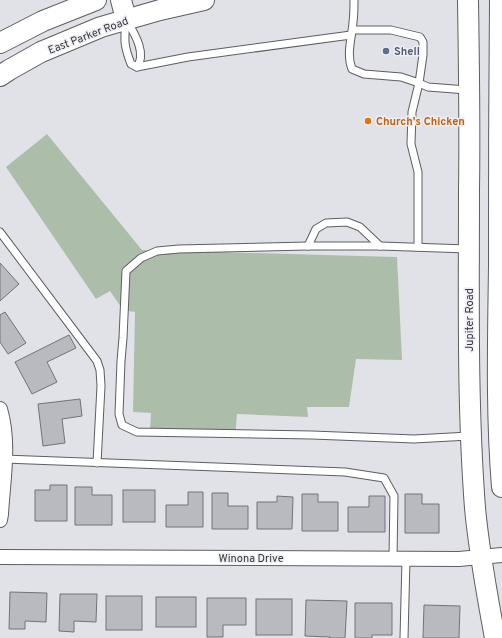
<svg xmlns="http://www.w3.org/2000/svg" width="502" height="638" viewBox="0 0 502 638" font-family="Overpass,sans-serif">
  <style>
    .green { fill: #acbea9 }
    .building { fill: #b9bac0; stroke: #727278 }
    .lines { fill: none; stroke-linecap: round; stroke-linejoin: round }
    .service-casing { stroke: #5d5e63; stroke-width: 9 }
    .minor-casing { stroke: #5d5e63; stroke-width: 16 }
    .secondary-casing { stroke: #5d5e63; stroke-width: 22 }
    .service { stroke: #fff; stroke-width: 7 }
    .minor { stroke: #fff; stroke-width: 14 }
    .secondary { stroke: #fff; stroke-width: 20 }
    .service-dot { fill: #5c6f8a; stroke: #eeeff6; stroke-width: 1.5 }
    .food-dot { fill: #e8710a; stroke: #eeeff6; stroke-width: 1.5 }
    .labels { text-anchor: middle; stroke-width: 3; stroke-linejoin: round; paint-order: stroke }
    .street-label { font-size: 11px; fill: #373739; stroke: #eeeff6 }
    .service-label { font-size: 11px; font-weight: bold; fill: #4e5e75; stroke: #eeeff6; text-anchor: start }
    .food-label { font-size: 11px; font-weight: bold; fill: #c56008; stroke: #eeeff6; text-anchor: start }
  </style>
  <rect width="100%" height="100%" fill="#e1e2e8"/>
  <path class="green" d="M47,134L142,250L397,257L402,360L356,359L349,407H307L308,417L237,414L235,438L150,431L151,413L133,412L135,312L123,310L110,291L96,299L6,167Z"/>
  <g class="building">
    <path d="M0,263L19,284L0,301Z"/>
    <path d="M5,312L26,343L8,354L0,342V315Z"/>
    <path d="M69,335L76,348L47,362L57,382L32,394L15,362Z"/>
    <path d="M80,399L82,416L62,419L65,443L43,446L38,404Z"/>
    <path d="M50,485H67V521H35V490H50Z"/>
    <path d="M75,487H92V495H112V525H75Z"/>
    <rect x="123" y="490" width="32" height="32"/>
    <path d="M188,492H203V527H166V505H188Z"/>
    <path d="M212,493H228V506H248V529H212Z"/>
    <path d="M302,494H318V502H338V531H302Z"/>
    <path d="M405,494H422V504H439V533H405Z"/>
    <path d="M277,496L293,497L292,529H257V502H277Z"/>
    <path d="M369,496H385V532H348V507H369Z"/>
    <path d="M10,592L47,593L46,622L25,621V629H9Z"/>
    <path d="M60,594H97L96,622L74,621V632L59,631Z"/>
    <rect x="106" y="596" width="36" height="34"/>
    <rect x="156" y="597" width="40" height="30"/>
    <path d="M207,598H246V625H223V637H207Z"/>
    <rect x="256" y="599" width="36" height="36"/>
    <path d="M306,600L347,601L345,638H330V637L305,636Z"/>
    <path d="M355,603H392V635H372V638H355Z"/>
    <path d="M424,605L460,606L459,638H423Z"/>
  </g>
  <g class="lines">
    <g class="service-casing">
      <g id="service">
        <path d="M126,21C124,41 124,46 131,64L137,67L188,57L351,35"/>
        <path d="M127,21C134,33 147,53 137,67"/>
        <path d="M352,30H391L420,37L423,42V55L419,83L401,77L364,74L352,69C346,54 352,37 353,22C354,15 354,7 354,0"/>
        <path d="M0,232L97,361L100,370L101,386L97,463"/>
        <path d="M308,246L316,229L326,223L347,222L360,227L380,246"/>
        <path d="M418,247V172L411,144L412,112L419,83L428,87L467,90"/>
        <path d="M468,249L380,246H308L179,249L157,251L141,258L126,271L123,338L121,361L119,414L122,425L137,432L312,435L414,439L469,436"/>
        <path d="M4,459L345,472L384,478L394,496L393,558"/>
        <path d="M404,638L406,559"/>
      </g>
    </g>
    <g class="minor-casing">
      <g id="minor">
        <path d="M0,409C10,443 3,480 1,514L0,520"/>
        <path d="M0,557L459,559L502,555"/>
      </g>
    </g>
    <g class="secondary-casing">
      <g id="secondary">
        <path d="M121,0L126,19"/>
        <path d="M468,0C469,63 470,126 469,190C469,296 467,402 475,508C479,552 487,595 495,638"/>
        <path d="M500,0C499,89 499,177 499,266C498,340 496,414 502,487"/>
        <path d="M0,43L43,21L96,0"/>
        <path d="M0,76L9,70L41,52L101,27L160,10L204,0"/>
      </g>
    </g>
    <use href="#service" class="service"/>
    <use href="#minor" class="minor"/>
    <use href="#secondary" class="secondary"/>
  </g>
  <circle class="service-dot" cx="386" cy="51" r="4"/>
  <circle class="food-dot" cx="368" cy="121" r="4"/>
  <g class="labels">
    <g class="street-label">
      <text transform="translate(88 35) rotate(-21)" y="4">East Parker Road</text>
      <text transform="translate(469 320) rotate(-90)" y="4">Jupiter Road</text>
      <text x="251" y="562">Winona Drive</text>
    </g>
    <g class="service-label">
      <text x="394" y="55">Shell</text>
    </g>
    <g class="food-label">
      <text x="376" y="125">Church's Chicken</text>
    </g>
  </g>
</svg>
